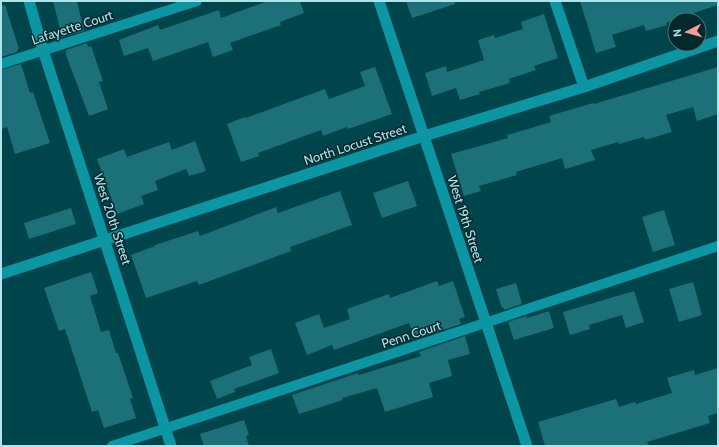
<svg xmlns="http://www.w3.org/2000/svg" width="719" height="447" viewBox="0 0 719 447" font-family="Cabin,sans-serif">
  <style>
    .building { fill: #1c7078 }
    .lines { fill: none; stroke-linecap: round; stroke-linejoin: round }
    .service { stroke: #0c95a2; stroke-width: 10 }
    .minor { stroke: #0c95a2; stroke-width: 11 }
    .labels { text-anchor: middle; stroke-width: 3; stroke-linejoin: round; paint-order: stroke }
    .street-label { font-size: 13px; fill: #b2e3e9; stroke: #03292d }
  </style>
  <rect width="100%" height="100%" fill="#00454c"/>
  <g class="building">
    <path d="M53,1H77L84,31L62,37Z"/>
    <path d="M268,1H300L304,13L280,22L281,25L230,43L233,50L213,57L208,42L153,61L148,48L124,56L119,40L158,25L160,30L219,10L221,18Z"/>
    <path d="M406,1H455V4L412,18Z"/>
    <path d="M580,1H718V5L694,13V15L675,20L666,23L667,25L646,31L644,25L612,35L616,47L596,53Z"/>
    <path d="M5,5L19,49L17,50V52L1,57V6Z"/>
    <path d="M544,14L558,58L534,66L536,70L509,79L510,83L479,92L480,94L460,100L456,88L432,96L425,73L446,66L447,72L484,60L478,40L494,35L495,38L523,29L521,22Z"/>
    <path d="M87,43L88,47L91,46L103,81L99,82L108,109L89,116L66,55V50Z"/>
    <path d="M21,64L30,93L33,92L50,143L15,154L7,127L1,129V70Z"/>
    <path d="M375,67L392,114L348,129L347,127L323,136L321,130L258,153L259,156L241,162L227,124L245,117L246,118L325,89L329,99L365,86L360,72Z"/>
    <path d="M718,67V114L697,121L693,107L666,115L672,132L645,140L644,137L619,144L618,142L591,150L595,160L565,169L562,158L516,172L517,175L479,186L481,191L464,196L451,154L508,138L507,135L551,122L549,116L593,103L594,104Z"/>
    <path d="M195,141L206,171L189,176L186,169L155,181L158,190L141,196L144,204L117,214L97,159L124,149L127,157L169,142L172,150Z"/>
    <path d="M408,181L417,206L382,218L373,193Z"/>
    <path d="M340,191L352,225L290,247L291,251L199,285L197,281L146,298L131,255L155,246V245L198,231L200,236L276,207L278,213Z"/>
    <path d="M71,208L76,224L29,239L24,223Z"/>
    <path d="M664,210L675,245L653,252L642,217Z"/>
    <path d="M91,272L98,293L90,296L101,332L109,330L116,353H118L133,398L130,399L136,418L104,428L98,410L92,412L65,329L59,331L44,288Z"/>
    <path d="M437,281L439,286L453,281L465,317L459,319L461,324L415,339L409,323L334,350L332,345L307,355L295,323L319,314L324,328L350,319L347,309L389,294L390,298Z"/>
    <path d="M693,282L702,315L679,322L669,289Z"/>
    <path d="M516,283L522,304L504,310V308H502L496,289Z"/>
    <path d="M634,291L644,322L626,328L622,315L589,325L590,329L570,335L563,312Z"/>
    <path d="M549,311L554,328L514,340L508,322L526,316L527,318Z"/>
    <path d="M465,336L470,354L448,360L452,376L429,383L433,397L385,412L377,388L342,398L343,400L299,414L292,395L358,373L359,375L421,356L419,352Z"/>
    <path d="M271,349L279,373L234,389L235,392L217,399L210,381L252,365L249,357Z"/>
    <path d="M718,368V413L708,416L710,423L647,442L649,446H545L538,422L616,399L619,407L635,402L636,404L672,393L667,378L694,370L695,375Z"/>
    <path d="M244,420L249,435L246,436L249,446H204L200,434Z"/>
  </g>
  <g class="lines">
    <g class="service">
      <path d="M1,64L197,1"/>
      <path d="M112,446L718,246"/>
    </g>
    <g class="minor">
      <path d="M29,1L43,50L171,446"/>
      <path d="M379,1L527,446"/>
      <path d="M555,1L584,87"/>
      <path d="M1,274L424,136L584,87L718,41"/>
    </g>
  </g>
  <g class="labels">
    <g class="street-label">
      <text transform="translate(72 27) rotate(-18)" y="5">Lafayette Court</text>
      <text transform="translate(355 144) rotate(-18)" y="5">North Locust Street</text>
      <text transform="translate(113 219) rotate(72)" y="5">West 20th Street</text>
      <text transform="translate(466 219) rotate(72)" y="5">West 19th Street</text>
      <text transform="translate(411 334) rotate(-18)" y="5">Penn Court</text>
    </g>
  </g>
  <rect width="719" height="447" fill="none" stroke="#b2e3e9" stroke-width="4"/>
  <g transform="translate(687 32) rotate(264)"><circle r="19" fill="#03292d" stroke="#497378"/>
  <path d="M0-3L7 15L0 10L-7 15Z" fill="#f59c94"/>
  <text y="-6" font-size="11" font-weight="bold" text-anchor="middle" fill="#b2e3e9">N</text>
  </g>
</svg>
